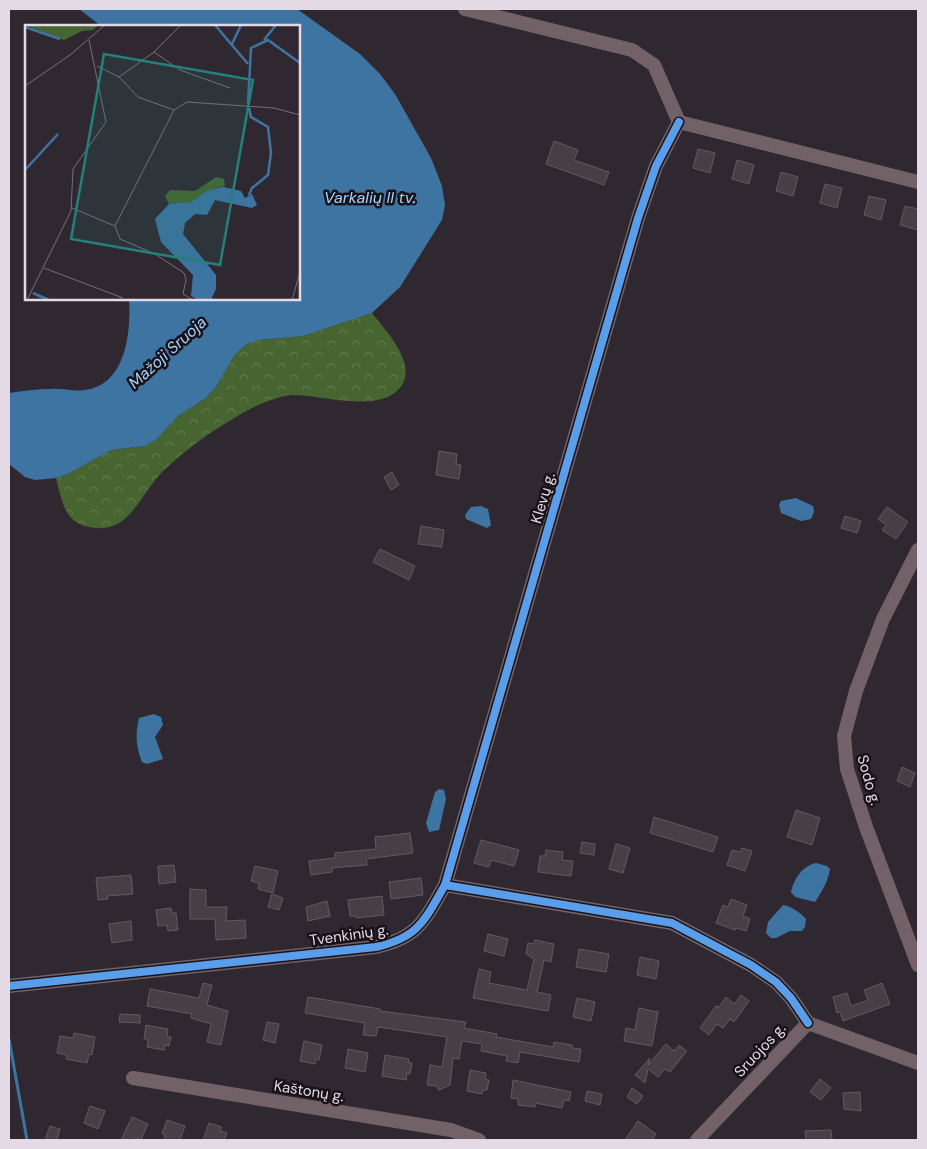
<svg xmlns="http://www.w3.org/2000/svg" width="927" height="1149" viewBox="0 0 927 1149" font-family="'DM Sans',sans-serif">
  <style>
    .forest { fill: url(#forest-crowns) }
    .water { fill: #3e74a2 }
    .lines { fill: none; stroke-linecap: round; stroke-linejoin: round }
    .stream { stroke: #3e74a2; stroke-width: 3 }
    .building { fill: #483f46; stroke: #625a60 }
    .minor { stroke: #726268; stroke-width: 14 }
    .cycleway-casing { stroke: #181118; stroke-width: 11 }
    .cycleway { stroke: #5a9eea; stroke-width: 8 }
    .labels { text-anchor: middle; stroke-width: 5; stroke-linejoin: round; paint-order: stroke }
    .street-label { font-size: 15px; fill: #e4dae5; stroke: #181118 }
    .water-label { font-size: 16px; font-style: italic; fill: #a4d4ff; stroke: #181118 }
    .inset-river { fill: none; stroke: #3e74a2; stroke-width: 2.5 }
    .inset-road { fill: none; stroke: #786f79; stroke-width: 1 }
    .view { fill: #24807a; fill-opacity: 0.15; stroke: #24807a; stroke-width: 2.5 }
    .inset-edge { fill: none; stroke: #e4dae5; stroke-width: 2.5 }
  </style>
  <defs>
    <pattern id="forest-crowns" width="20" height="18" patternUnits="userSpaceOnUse" patternTransform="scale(1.25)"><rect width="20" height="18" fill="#466530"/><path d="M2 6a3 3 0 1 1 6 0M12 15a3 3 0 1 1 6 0" fill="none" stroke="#617a4e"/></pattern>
  </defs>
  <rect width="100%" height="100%" fill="#302831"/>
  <path class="forest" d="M372,313C386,331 420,366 399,389C377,413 322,395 293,395C274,396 248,409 233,419C208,433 183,452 163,471C148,486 138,509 122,521C116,526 104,529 97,528C65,526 63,505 56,478L68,474L111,450L145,446L156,440L178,416L206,398L216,387L234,356L245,345L259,340L303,336Z"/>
  <g class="water">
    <path d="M79,9H297L360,54L380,74L395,94L431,158L442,186L445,205L442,220L400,287L372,313L303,336L259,340L245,345L234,356L216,387L206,398L178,416L156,440L145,446L111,450L68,474L56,478L35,480L25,477L9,464V393C23,391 37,389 51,389C62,388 74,392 85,390C127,385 131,330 129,299H299V26H101Z"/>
    <path d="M796,498L813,506L814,512L811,519L801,521L781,513L779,505L781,501Z"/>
    <path d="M481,506L488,509L491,525L487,528L466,519L465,515L471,507Z"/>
    <path d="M154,714L161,717L163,725L155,737L163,759L147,764L142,762C136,748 135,733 139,718Z"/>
    <path d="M439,789L444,790L446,799L439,830L429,832L426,823L435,792Z"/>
    <path d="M816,863L827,866L830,869C828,882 822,891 815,902L795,897L791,892C794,879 802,866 816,863Z"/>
    <path d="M783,905C791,906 801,913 806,919L805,927L802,931H790L776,938H771L766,933L768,922Z"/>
  </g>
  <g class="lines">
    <path class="stream" d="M9,1039L27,1140"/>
  </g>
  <g class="building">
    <path d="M554,141L578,150L574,160L609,172L604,185L546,164Z"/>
    <path d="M698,149L715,153L710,173L693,168Z"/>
    <path d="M737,160L754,165L749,184L732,179Z"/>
    <path d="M781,172L798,177L793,196L776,191Z"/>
    <path d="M825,184L842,188L837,208L820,203Z"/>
    <path d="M869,196L886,200L881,220L864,215Z"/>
    <path d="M905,206L918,209V230L900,225Z"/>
    <path d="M439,451L457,454L456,464L461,465L459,479L436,475Z"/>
    <path d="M392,472L399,485L391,490L384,477Z"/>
    <path d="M887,507L908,522L896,539L882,530L886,525L878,519Z"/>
    <path d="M845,516L861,521L857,533L841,528Z"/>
    <path d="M421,526L444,530L442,547L418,544Z"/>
    <path d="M380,549L415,566L409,580L373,562Z"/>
    <path d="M902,767L915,773L910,787L897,781Z"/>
    <path d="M796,810L820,818L812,845L787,837Z"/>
    <path d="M654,817L718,837L713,852L650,833Z"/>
    <path d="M410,833L413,853L366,859L367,865L332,868V872L311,875L309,861L335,858V853L376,849L375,837Z"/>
    <path d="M481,840L519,850L514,866L491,860L489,867L474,863Z"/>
    <path d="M582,842L595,844L594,855L580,853Z"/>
    <path d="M616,844L630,848L623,873L609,869Z"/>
    <path d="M742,848L752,851L745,871L727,865L732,850L740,852Z"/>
    <path d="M546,850L563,852L562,860L573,861L571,876L538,872L540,856H545Z"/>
    <path d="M174,865L176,882L159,884L158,866Z"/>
    <path d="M255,866L278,871L273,893L258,889L259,883L251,881Z"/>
    <path d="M131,875L133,894L107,896L108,899L98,900L96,878Z"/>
    <path d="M421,878L423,895L391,899L389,882Z"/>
    <path d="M190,889L206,890V907H227L226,921L245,920L246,938L216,940L215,919H190Z"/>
    <path d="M272,894L283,898L279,910L268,907Z"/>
    <path d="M382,896L384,915L356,918V916H350L348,900Z"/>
    <path d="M731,899L747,905L743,916L750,919L746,931L736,928L735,930L716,923L723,905L728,907Z"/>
    <path d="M327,901L330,916L308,921L306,907Z"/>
    <path d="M171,908L172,913H176L178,930L168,931L167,925L158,926L156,910Z"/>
    <path d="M131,921L132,940L112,943L109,924Z"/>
    <path d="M488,934L508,939L504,956L484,951Z"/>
    <path d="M535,940L554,944L551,962L544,960L537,992L551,995L548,1011L473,998L479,969L491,972L489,983L527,990L534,959L526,954L528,943L534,944Z"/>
    <path d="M579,949L609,954L606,972L576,967Z"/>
    <path d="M640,957L659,961L656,979L637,975Z"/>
    <path d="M203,983L212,985L207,1005L228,1011L221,1045L207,1042L211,1024L191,1018L192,1014L147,1006L150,989L199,998Z"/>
    <path d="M882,983L890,1004L843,1021L840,1012L837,1013L833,997L847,993L851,1006L868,1000L864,990Z"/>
    <path d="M741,995L749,1001L734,1022L730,1019L723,1028L717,1024L709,1035L700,1028L716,1006L719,1007L726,997L734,1004Z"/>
    <path d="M308,997L380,1009V1011L466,1022L464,1028L497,1034L496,1037L553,1047L554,1042L572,1045V1048L581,1049L579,1062L520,1052L518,1063L506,1061L507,1056L481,1051L482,1044L462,1041L459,1059L453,1058L450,1085L439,1090L436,1086L427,1085L430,1065L442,1067L447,1037L378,1027L376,1036L363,1035L365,1023L305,1013Z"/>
    <path d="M577,998L595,1002L591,1021L573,1017Z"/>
    <path d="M639,1008L658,1012L652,1046L624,1041L626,1028L635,1030Z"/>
    <path d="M120,1014L140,1015V1023L119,1022Z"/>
    <path d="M267,1022L279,1024L275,1043L263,1040Z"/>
    <path d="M146,1025L168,1029L167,1036L171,1037L169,1046L165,1045L164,1050L147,1047L148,1039H144Z"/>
    <path d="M74,1033L95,1037L92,1055L89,1054L87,1063L66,1059L67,1055L57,1053L60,1036L73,1038Z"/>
    <path d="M304,1041L322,1045L319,1060L316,1059L315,1064L300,1061Z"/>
    <path d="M666,1044L674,1051L679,1045L687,1051L670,1072L665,1069L658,1077L648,1069L645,1083L635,1075L650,1058L648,1065Z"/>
    <path d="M348,1049L368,1053L365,1072L345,1068Z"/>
    <path d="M385,1055L409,1059L408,1062L412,1063L410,1074L407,1073L406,1080L382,1076Z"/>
    <path d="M470,1070L486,1073L485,1079L489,1080L487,1090H483L482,1094L467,1091Z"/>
    <path d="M820,1079L831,1088L821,1100L810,1092Z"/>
    <path d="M513,1080L571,1092L569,1101L564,1100L562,1108L535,1103V1107L518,1105V1099L511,1098Z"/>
    <path d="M632,1088L643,1096L637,1104L627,1097Z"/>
    <path d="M587,1091L602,1094L600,1105L585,1101Z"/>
    <path d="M860,1092L861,1111L844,1109L843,1093Z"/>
    <path d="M90,1106L105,1111L98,1129L84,1123Z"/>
    <path d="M132,1117L148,1124L141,1140L134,1137L133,1140H121Z"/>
    <path d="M167,1120L185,1126L180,1140H164L165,1135L162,1134Z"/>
    <path d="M638,1121L656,1134L652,1140H625Z"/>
    <path d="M209,1123L222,1127L220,1131L227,1133L224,1140H203Z"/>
    <path d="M50,1126L60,1129L57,1140H45Z"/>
    <path d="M831,1130L832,1140H806L805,1131Z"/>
  </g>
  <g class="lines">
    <g class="minor">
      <path d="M465,9L632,50L654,65L679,122"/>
      <path d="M679,122L918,182"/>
      <path d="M918,550L883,619L856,691L844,736L847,769L866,827L918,965"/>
      <path d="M445,885L638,218L656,166L679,122"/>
      <path d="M9,986L376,947C419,937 424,921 445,885L672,923L751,965L776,982L791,998L808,1023"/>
      <path d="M133,1078L451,1130L479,1140"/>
      <path d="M697,1140L808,1023L918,1063"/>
    </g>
    <g class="cycleway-casing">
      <g id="cycleway">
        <path d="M445,885L638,218L656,166L679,122"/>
        <path d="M9,986L376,947C419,937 424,921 445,885L672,923L751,965L776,982L791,998L808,1023"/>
      </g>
    </g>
    <use href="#cycleway" class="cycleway"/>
  </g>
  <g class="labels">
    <g class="street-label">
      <text transform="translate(543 498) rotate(-74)" y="5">Klevų g.</text>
      <text transform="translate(869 780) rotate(74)" y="5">Sodo g.</text>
      <text transform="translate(349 935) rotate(-8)" y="5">Tvenkinių g.</text>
      <text transform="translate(760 1050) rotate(-47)" y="5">Sruojos g.</text>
      <text transform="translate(309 1091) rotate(9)" y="5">Kaštonų g.</text>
    </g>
    <g class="water-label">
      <text x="370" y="203">Varkalių II tv.</text>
      <text transform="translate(167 352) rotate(-42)" y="6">Mažoji Sruoja</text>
    </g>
  </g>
  <g transform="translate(25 25)">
    <rect width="275" height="275" fill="#302831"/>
    <path d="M0,0H73L68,5L57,6L39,15ZM191,152L199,154L200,161L183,165L166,177L144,179L140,171L145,165L170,166Z" fill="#466530"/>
    <path d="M198,162L216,166L220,173L227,169L232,180L227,183L190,175L182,190L170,189L160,198L158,209L191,250V264L186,275H173L166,271L168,250L136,217L130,194L144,179L166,177L183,165Z" fill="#3e74a2"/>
    <path class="inset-river" d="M190,0L223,39M0,2L35,14M239,15L251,0M207,19L216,0M223,79L226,23L243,15L275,38M224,83L226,92L243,102L246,128L243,150L227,163L224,170M0,145L33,109M8,268L24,275"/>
    <path class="inset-road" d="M129,27L155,45L205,63M72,41L94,52L129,27L156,0M94,52L113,72L149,85L162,77L249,83L275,90M0,61L45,30L80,0M47,183L90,201M90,201L149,85M90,201L95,214L130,229L159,248L161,255L158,269L168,275M19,243L98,273M2,275L46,186L48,144L81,97L64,15M267,275L275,247"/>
    <path class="view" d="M79,29L228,55L195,240L46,214Z"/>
    <rect width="275" height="275" class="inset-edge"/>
  </g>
  <rect width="927" height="1149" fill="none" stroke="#e4dae5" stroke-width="20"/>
</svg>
